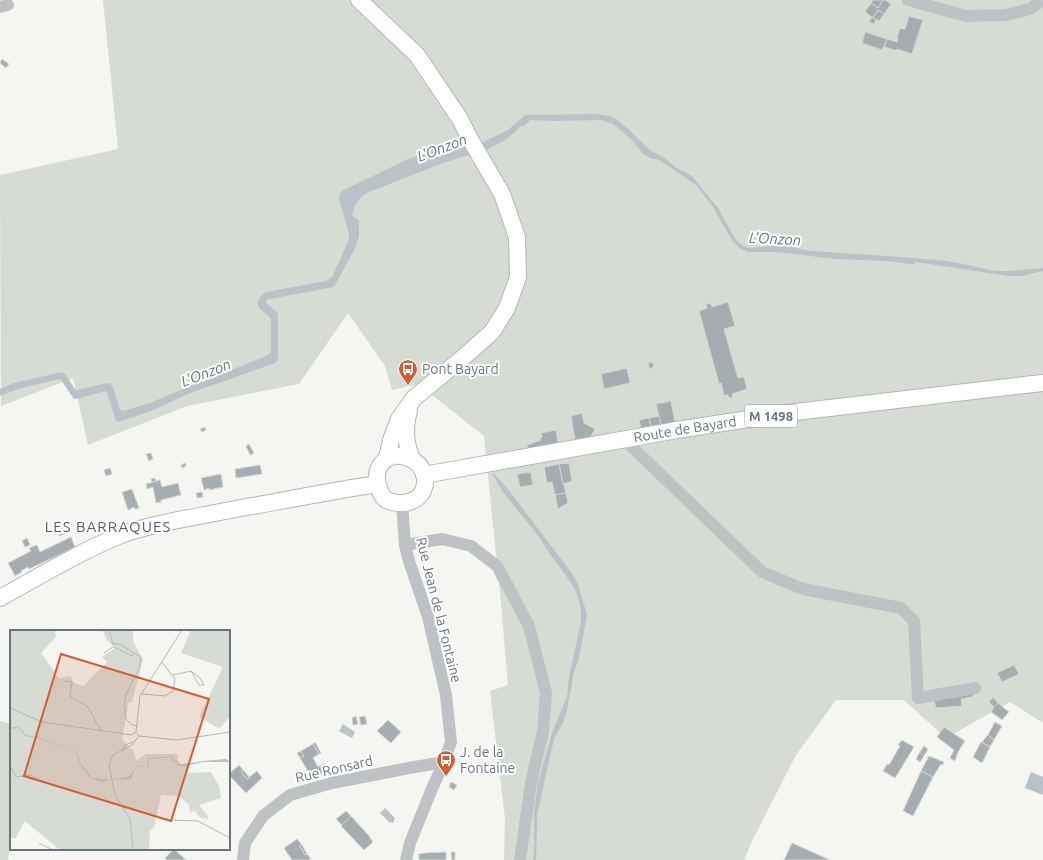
<svg xmlns="http://www.w3.org/2000/svg" width="1043" height="860" viewBox="0 0 1043 860" font-family="Ubuntu,sans-serif">
  <style>
    .green { fill: #d6dbd3 }
    .water { fill: #b9c2c7 }
    .building { fill: #a6adb1; stroke: #d6d6d4 }
    .lines { fill: none; stroke-linecap: round; stroke-linejoin: round }
    .major-casing { stroke: #b2b6b9; stroke-width: 18 }
    .minor { stroke: #bec2c5; stroke-width: 12 }
    .major { stroke: #fff; stroke-width: 16 }
    .labels { text-anchor: middle; stroke-width: 4; stroke-linejoin: round; paint-order: stroke }
    .shield { fill: #fff; stroke: #959ea5; stroke-width: 1 }
    .shield-label { font-size: 13px; font-weight: bold; fill: #67747f }
    .poi-label { font-size: 14px; fill: #67747f; stroke: #fff; text-anchor: start }
    .street-label { font-size: 14px; fill: #67747f; stroke: #fff }
    .water-label { font-size: 15px; font-style: italic; fill: #63757c; stroke: #fff }
    .neighbourhood-label { font-size: 15px; letter-spacing: 1px; fill: #545d65; stroke: #fff }
    .inset-road { fill: none; stroke: #b4b9bd; stroke-width: 1 }
    .view { fill: #d05e37; fill-opacity: 0.15; stroke: #d05e37; stroke-width: 2 }
    .inset-edge { fill: none; stroke: #67747f; stroke-width: 2 }
  </style>
  <rect width="100%" height="100%" fill="#f5f5f2"/>
  <g class="green">
    <path d="M103,0H1043V723L1010,702L946,738L904,700H836L796,755L752,841L744,860H504L505,819L490,691L508,685L501,603L484,436L418,384L392,390L385,366L348,313L299,384L187,406L88,445L73,378L1,406L0,175L118,149Z"/>
    <path d="M0,721L11,724V840L8,860H0Z"/>
  </g>
  <g class="water">
    <path d="M597,114L609,116L616,119L625,126L650,150L666,159L675,167L692,176L718,208L735,239L743,246L748,248L762,247L777,244L811,251L901,257L947,261L963,264L995,271H1011L1043,268V271L1021,276H1008L916,262L914,264H911L888,261L835,259L778,252H748L741,249L733,242L713,207L696,185L659,160L650,158L642,153L633,141L613,124L601,120L554,121L530,120L525,125L521,126L515,132L505,140L486,150L481,143L508,130L525,115Z"/>
    <path d="M469,143L475,153L443,163L369,192C359,197 354,205 352,216L359,220V236L355,248L334,287L275,298L266,300L267,304L277,312L278,314V359L275,363L222,382L190,393L151,411L119,422L116,421L107,393L106,391L80,398L74,399L61,380L59,379L18,389L0,396V389L14,383L62,372L65,374L75,389L77,390L107,383L111,384L113,387L120,410L123,411L150,403L195,384L222,374L268,355L271,351V319C268,314 264,313 260,309C255,302 260,296 266,292L326,281L332,277L349,240V234L339,199L340,194L342,191L406,160L436,149Z"/>
    <path d="M492,473H493L508,489L571,572L578,584L587,615L579,658L574,672L567,710L563,723L554,739L537,815V827L536,860H533L534,853V813L538,783L552,733L567,697L569,677L581,622V609L577,594L570,581L547,550L539,537L502,491Z"/>
    <path d="M343,724L355,732L352,738L339,731Z"/>
    <path d="M1031,772L1043,777V795L1025,788Z"/>
    <path d="M385,808L395,818L393,823L391,822L390,823L380,813Z"/>
  </g>
  <g class="building">
    <path d="M873,0H883L878,8L871,3Z"/>
    <path d="M883,0H885L891,4L884,14L878,10L873,18L865,12L871,3L878,8Z"/>
    <path d="M878,10L884,14L879,21L873,18Z"/>
    <path d="M909,16L923,20L912,54L897,49V51L884,47L887,39L897,42L898,38L897,37L900,28L905,29Z"/>
    <path d="M872,17L876,20L874,24L869,22Z"/>
    <path d="M865,32L887,39L884,47H883L882,50L862,43Z"/>
    <path d="M2,59L9,64L6,68L0,63Z"/>
    <path d="M728,302L735,326L724,329L738,378L744,377L747,389L732,394L733,397L729,398L728,395L724,396L721,383L719,384L699,311L707,308L706,304L709,303V304H711L712,307Z"/>
    <path d="M653,362L654,367L649,369L648,363Z"/>
    <path d="M627,368L630,383L604,389L601,374Z"/>
    <path d="M671,401L675,422L661,425L656,404Z"/>
    <path d="M582,413L584,423L595,429L590,438L575,440L571,416Z"/>
    <path d="M659,416L661,425L651,427L649,418Z"/>
    <path d="M649,418L651,427L641,429L639,420Z"/>
    <path d="M205,427L206,430L202,432L200,429Z"/>
    <path d="M556,430L558,442L555,448L529,453L527,445L541,440L540,438L542,437L541,433Z"/>
    <path d="M249,444L254,453L250,455L246,446Z"/>
    <path d="M151,453L153,459L149,461L146,454Z"/>
    <path d="M185,463L186,466L182,468L181,465Z"/>
    <path d="M569,463L572,481L563,484L559,464Z"/>
    <path d="M559,464L563,484H564L566,493L555,495L552,482L547,483L544,467Z"/>
    <path d="M260,465L262,474L236,478L235,469Z"/>
    <path d="M110,468L112,474L106,476L104,470Z"/>
    <path d="M531,472L533,485L520,487L517,474Z"/>
    <path d="M221,474L223,487L209,490V488L204,490L201,478Z"/>
    <path d="M155,478L156,481L152,482L151,479Z"/>
    <path d="M160,480L162,487L178,483L181,495L161,500V502L156,503L153,487L147,489L146,484Z"/>
    <path d="M132,489L139,508L135,509L134,507L128,510L122,492Z"/>
    <path d="M202,492L203,497L197,498L196,493Z"/>
    <path d="M566,493L568,503L558,509L555,495Z"/>
    <path d="M63,523L65,528L57,532L54,527Z"/>
    <path d="M65,528L67,532L60,536L58,532Z"/>
    <path d="M71,537L75,547L29,569L28,567L21,571L22,572L15,576L8,563L31,551L29,548L37,545L40,552Z"/>
    <path d="M27,538L30,545L25,547L22,541Z"/>
    <path d="M1014,665L1019,674L1002,682L997,673Z"/>
    <path d="M974,693L972,697L961,699L962,706L936,708L933,697Z"/>
    <path d="M993,697L998,703L994,707L989,702Z"/>
    <path d="M998,703L1009,712L1002,720L991,712L994,707Z"/>
    <path d="M356,716L358,724L353,725L352,718Z"/>
    <path d="M365,716L367,724L361,725L359,717Z"/>
    <path d="M388,720L401,732L391,743L377,731Z"/>
    <path d="M995,722L1002,726L994,740L988,735Z"/>
    <path d="M944,727L965,741L958,752L955,761L950,758L954,750L937,737Z"/>
    <path d="M988,735L994,740L990,747L982,742Z"/>
    <path d="M902,740L914,747L895,778L883,771L887,764L889,765L900,746L898,745Z"/>
    <path d="M315,742L321,753L319,754L313,744Z"/>
    <path d="M981,742L990,747L982,763L973,757Z"/>
    <path d="M313,744L319,754L313,758L318,767L325,763L329,770L322,775L321,773L318,775L315,770L309,773L300,758L304,756L301,751Z"/>
    <path d="M924,746L928,749L924,756L920,752Z"/>
    <path d="M301,751L304,756L300,758L297,753Z"/>
    <path d="M920,752L924,756L920,762L916,759Z"/>
    <path d="M929,756L944,762L943,765L941,764L933,777L921,771Z"/>
    <path d="M239,765L243,770L241,772L247,779L257,771L262,778L246,793L229,775V774Z"/>
    <path d="M243,770L250,778L247,779L241,772Z"/>
    <path d="M921,771L933,777L913,816L903,811Z"/>
    <path d="M451,782L457,785L454,790L449,787Z"/>
    <path d="M346,811L351,816L342,825L336,819Z"/>
    <path d="M351,816L370,837V838L373,842L364,850L341,826Z"/>
    <path d="M297,839L302,845L300,846L305,855L307,854L311,859L309,860H292L284,848Z"/>
    <path d="M792,843L830,860H784Z"/>
    <path d="M302,845L307,854L305,855L300,846Z"/>
    <path d="M174,849L186,860H167L165,858Z"/>
    <path d="M446,852V860H419V854L425,853Z"/>
    <path d="M451,852H455V860H452Z"/>
  </g>
  <g class="lines">
    <g class="major-casing">
      <g id="major">
        <path d="M359,0L417,55L460,119L470,139L502,194L517,237L518,277L507,308L492,332L459,361L414,398L399,419L391,440L387,458"/>
        <path d="M409,411C404,428 405,443 412,459"/>
        <path d="M393,456C428,453 436,494 409,502C402,504 390,503 385,499C382,496 380,492 379,488C374,474 378,461 393,456Z"/>
        <path id="s1" d="M424,475L677,430L787,413L1033,384L1043,383"/>
        <path d="M0,598C40,576 79,552 121,535C154,523 191,518 225,511C276,502 326,492 377,484"/>
      </g>
    </g>
    <g class="minor">
      <path d="M908,0L966,16L1006,15L1030,9L1042,0"/>
      <path d="M0,7L8,5"/>
      <path d="M630,438L632,447L762,572L803,589L901,608L914,621L918,698L975,688"/>
      <path d="M402,503L405,545L409,561L428,617L446,695L451,742L444,762L431,791L410,843L406,860"/>
      <path d="M405,545L442,539L471,546L497,566L529,626L546,693L543,731L531,783L520,860"/>
      <path d="M243,860L245,843L263,816L290,795L332,783L409,768L444,762"/>
    </g>
    <use href="#major" class="major"/>
  </g>
  <defs>
    <g id="bus-pin" transform="scale(1)"><path d="M0 17L-7.5 6A9.5 9.5 0 1 1 7.5 6Z" fill="#d05e37" stroke="#fff"/><path d="M-5-6H5V4H4V6H2V4H-2V6H-4V4H-5ZM-3.5-4V0h7V-4ZM-3.5 1.2v1.5H-2V1.2ZM2 1.2v1.5H3.5V1.2Z" fill="#fff"/></g>
  </defs>
  <g fill-rule="evenodd">
    <use href="#bus-pin" x="408" y="369"/>
    <use href="#bus-pin" x="446" y="760"/>
  </g>
  <g class="labels">
    <rect class="shield" x="745" y="405" width="52" height="22" rx="3"/>
    <g class="shield-label">
      <text x="771" y="421">M 1498</text>
    </g>
    <g class="poi-label">
      <text x="422" y="374">Pont Bayard</text>
      <text x="460" y="757">J. de la<tspan x="460" dy="16">Fontaine</tspan></text>
    </g>
    <g class="street-label">
      <text dy="5" stroke="none"><textPath href="#s1" startOffset="265">Route de Bayard</textPath></text>
      <text transform="translate(439 610) rotate(76)" y="5">Rue Jean de la Fontaine</text>
      <text transform="translate(334 769) rotate(-13)" y="5">Rue Ronsard</text>
    </g>
    <g class="water-label">
      <text transform="translate(442 148) rotate(-21)" y="5">L'Onzon</text>
      <text transform="translate(775 239) rotate(3)" y="5">L'Onzon</text>
      <text transform="translate(206 373) rotate(-21)" y="5">L'Onzon</text>
    </g>
    <g class="neighbourhood-label">
      <text x="108" y="532">LES BARRAQUES</text>
    </g>
  </g>
  <g transform="translate(10 630)">
    <rect width="220" height="220" fill="#f5f5f2"/>
    <path d="M0,0H45L46,7L31,23L49,48L60,46L64,53L73,56L97,32L92,27L105,18L97,10L92,0H123V11L133,30L122,72H119L112,108L119,118L123,119L126,131L136,124H168V134L179,133V143L201,142L209,156L211,168L189,175L198,186V189L189,187L185,181L180,182L179,175L169,166L151,165L144,198L140,200L139,220H50L15,191L5,209L0,207ZM181,0H220V86L211,97L208,98L189,87L213,37L171,23Z" fill="#d6dbd3"/>
    <path d="M7,96L10,98L16,105L31,108L67,123L68,125L71,134L82,148L100,150L92,152L80,148L71,136L66,123L32,109L15,106L8,97L4,99L0,98ZM163,126V131H168L170,135L192,131L216,129L220,132H193L176,136H169L167,132H162V127L139,129L138,137H126L121,149L101,150L119,147L127,136L137,137L138,128Z" fill="#b9c2c7"/>
    <path class="inset-road" d="M99,0L103,14H109L131,27L129,39L116,64L114,75L116,89L122,95L128,96M104,17L122,26L123,23M94,23L104,16M163,45L181,41L190,48L194,55H189L181,41M53,51L62,52L60,66L78,77L91,101M132,64L155,66L163,61L165,49L152,32M0,78L32,92L122,105M126,102L130,66L172,0M122,105L125,102L129,106L167,110L220,102M113,120L115,115L123,112M0,135L6,147L20,145L34,152M161,190L188,191L220,208M29,213L43,220M123,220L120,189L105,165L99,135L103,125L122,115L129,106"/>
    <path class="view" d="M51,24L199,69L161,191L14,146Z"/>
    <rect width="220" height="220" class="inset-edge"/>
  </g>
</svg>
